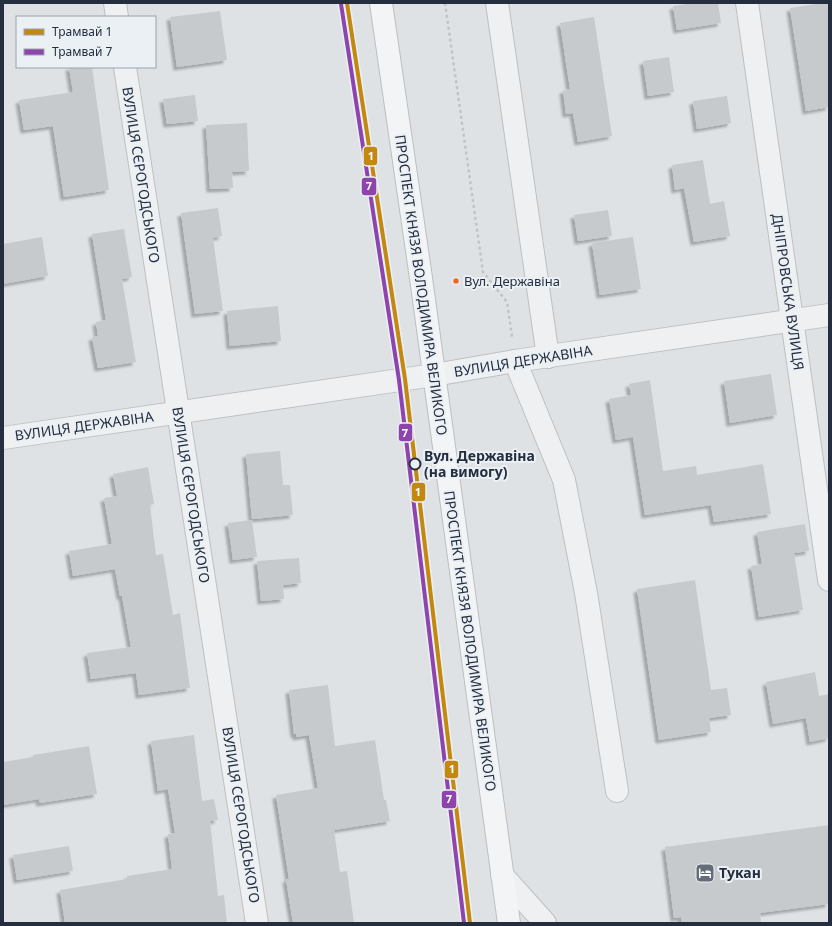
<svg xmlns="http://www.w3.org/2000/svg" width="832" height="926" viewBox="0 0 832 926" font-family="'Noto Sans',sans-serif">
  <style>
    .building { fill: #c7cacd; filter: url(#shadow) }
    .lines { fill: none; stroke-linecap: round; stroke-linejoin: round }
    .minor-casing { stroke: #bdc0c3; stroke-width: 24 }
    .major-casing { stroke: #bbbfc3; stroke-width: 24 }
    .path { stroke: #c0c3c8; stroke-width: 2.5; stroke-dasharray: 3 3; stroke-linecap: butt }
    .minor { stroke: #eef0f2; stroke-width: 22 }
    .major { stroke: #f3f4f5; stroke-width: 22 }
    .tram-1-casing { stroke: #ebf0f5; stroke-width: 7 }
    .tram-2-casing { stroke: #ebf0f5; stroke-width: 7 }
    .tram-1 { stroke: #c28810; stroke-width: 4 }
    .tram-2 { stroke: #8e44ad; stroke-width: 4 }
    .bus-dot { fill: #f26522; stroke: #ebf0f5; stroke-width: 1.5 }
    .stop-dot { fill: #ebf0f5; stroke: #242e3f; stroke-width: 2 }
    .labels { text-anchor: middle; stroke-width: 4; stroke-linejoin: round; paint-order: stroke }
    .bus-label { font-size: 13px; fill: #242e3f; stroke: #ebf0f5; text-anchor: start }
    .street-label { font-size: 14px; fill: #242e3f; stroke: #ebf0f5 }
    .stop-label { font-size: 14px; font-weight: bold; fill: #242e3f; stroke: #ebf0f5; text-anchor: start }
    .poi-label { font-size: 14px; font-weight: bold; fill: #242e3f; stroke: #ebf0f5; text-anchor: start }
    .line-badge { stroke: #ebf0f5; stroke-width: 1.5 }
    .badge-label { font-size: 11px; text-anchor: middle; font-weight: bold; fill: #fff }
  </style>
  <defs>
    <filter id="shadow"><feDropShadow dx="-3.5" dy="3.5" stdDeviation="1" flood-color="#0004"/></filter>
  </defs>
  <rect width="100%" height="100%" fill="#dfe2e5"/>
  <g class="building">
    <path d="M694,3H718L721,23L677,30L673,6Z"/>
    <path d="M823,3H829V107L806,111L790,8Z"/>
    <path d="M220,11L227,60L177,67L170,17Z"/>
    <path d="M594,17L612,136L578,142L573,113L566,114L563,90L570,89L560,23Z"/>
    <path d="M669,57L674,92L648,96L643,61Z"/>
    <path d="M69,67H92L109,190L64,197L53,126L24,130L19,100L73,92Z"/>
    <path d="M195,95L198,121L167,124L163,99Z"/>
    <path d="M727,96L731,123L697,129L693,101Z"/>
    <path d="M247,123L249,171L232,172L233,188L210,189L206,125Z"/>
    <path d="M703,160L710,204L724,201L730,236L694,242L684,188L675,190L672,165Z"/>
    <path d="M218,208L222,236L213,238L223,311L195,314L181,213Z"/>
    <path d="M608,210L612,236L578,241L574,215Z"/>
    <path d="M124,229L132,277L122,279L136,362L98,368L92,337L98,336L96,322L106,320L92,234Z"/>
    <path d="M42,237L48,276L3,284V244Z"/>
    <path d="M633,237L641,289L600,295L592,243Z"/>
    <path d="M278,306L281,341L230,346L227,311Z"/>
    <path d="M771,374L777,415L730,423L724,381Z"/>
    <path d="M650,380L663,471L696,466L697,475L763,464L771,514L714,522L711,505L645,515L633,437L616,440L609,399L631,395L629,384Z"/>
    <path d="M280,451L283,485H290L293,515L252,519L246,454Z"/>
    <path d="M148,467L154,504L150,505L156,555L163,554L173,615L180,613L190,688L139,695L136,673L91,679L87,653L131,647L122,596H120L115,569L73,576L69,551L112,544L104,498L117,496L113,474Z"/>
    <path d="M252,520L257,557L233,560L228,523Z"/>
    <path d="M805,524L809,551L794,553L803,610L759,617L751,566L762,564L757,532Z"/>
    <path d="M299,558L301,583L283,585L284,599L261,601L257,561Z"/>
    <path d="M695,580L711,690L727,688L731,715L709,718L711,732L659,740L637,589Z"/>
    <path d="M815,672L819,696L829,694V738L810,742L806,718L773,724L766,682Z"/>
    <path d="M328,685L335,746L375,740L384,800H386L390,821L334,830L340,872L347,871L354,923H293L286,879H289L276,795L318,788L309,735L296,737V734H294L289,690Z"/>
    <path d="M194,735L202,801L214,799L218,820L210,821L218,896L224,895L227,923H65L60,890L127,879V876L172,869L168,834L175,833L168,789L158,791L151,741Z"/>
    <path d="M89,746L97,794L40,803L39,799L3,805V762L33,757V755Z"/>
    <path d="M829,825V904L760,913L761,923H682L681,917L674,918L665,847Z"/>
    <path d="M69,846L73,871L17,880L13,855Z"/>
  </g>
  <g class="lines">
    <g class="minor-casing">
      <g id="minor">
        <path d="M115,3L117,17"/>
        <path d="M497,3L548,357"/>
        <path d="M747,3L829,580"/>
        <path d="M125,67L257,923"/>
        <path d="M515,361L564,480L586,593L617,791"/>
        <path d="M3,438L434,375L515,361L829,315"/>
        <path d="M502,875L545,923"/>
      </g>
    </g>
    <g class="major-casing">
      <path id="major" d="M381,3L421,278L509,923"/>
    </g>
    <path class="path" d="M445,3L483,272L507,302L512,337"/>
    <use href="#minor" class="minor"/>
    <use href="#major" class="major"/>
    <g class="tram-1-casing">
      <path id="tram-1" d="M347,3L405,379L470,923"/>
    </g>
    <g class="tram-2-casing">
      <path id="tram-2" d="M341,4L399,380L464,923"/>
    </g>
    <use href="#tram-1" class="tram-1"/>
    <use href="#tram-2" class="tram-2"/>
  </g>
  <defs>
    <g id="hotel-square" transform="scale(1)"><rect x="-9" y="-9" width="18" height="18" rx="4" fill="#656d79" stroke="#ebf0f5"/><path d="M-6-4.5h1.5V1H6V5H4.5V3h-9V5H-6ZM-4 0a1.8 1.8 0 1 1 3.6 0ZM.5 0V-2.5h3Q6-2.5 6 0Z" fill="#fff"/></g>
  </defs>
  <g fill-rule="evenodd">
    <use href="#hotel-square" x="705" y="873"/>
  </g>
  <circle class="bus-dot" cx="456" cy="281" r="3.5"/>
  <circle class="stop-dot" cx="415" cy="464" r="5.5"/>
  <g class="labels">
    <g class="bus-label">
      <text x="464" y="286">Вул. Державіна</text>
    </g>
    <g class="street-label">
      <text transform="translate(141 175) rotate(81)" y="5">ВУЛИЦЯ СЄРОГОДСЬКОГО</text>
      <text transform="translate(421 285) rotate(82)" y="5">ПРОСПЕКТ КНЯЗЯ ВОЛОДИМИРА ВЕЛИКОГО</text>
      <text transform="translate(788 292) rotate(82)" y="5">ДНІПРОВСЬКА ВУЛИЦЯ</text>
      <text transform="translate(523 361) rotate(-9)" y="5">ВУЛИЦЯ ДЕРЖАВІНА</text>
      <text transform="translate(84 426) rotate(-8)" y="5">ВУЛИЦЯ ДЕРЖАВІНА</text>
      <text transform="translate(191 495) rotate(81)" y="5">ВУЛИЦЯ СЄРОГОДСЬКОГО</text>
      <text transform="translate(470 641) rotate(82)" y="5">ПРОСПЕКТ КНЯЗЯ ВОЛОДИМИРА ВЕЛИКОГО</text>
      <text transform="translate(241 815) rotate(81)" y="5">ВУЛИЦЯ СЄРОГОДСЬКОГО</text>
    </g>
    <g class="stop-label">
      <text x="424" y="461">Вул. Державіна<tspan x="424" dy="16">(на вимогу)</tspan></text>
    </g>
    <g class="poi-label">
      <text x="719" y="878">Тукан</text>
    </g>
  </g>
  <g class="line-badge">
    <rect x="363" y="146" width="15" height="20" rx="4" fill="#c28810"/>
    <rect x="361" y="177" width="16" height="19" rx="4" fill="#8e44ad"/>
    <rect x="398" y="423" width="15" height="19" rx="4" fill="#8e44ad"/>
    <rect x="411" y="482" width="15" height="20" rx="4" fill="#c28810"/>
    <rect x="444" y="760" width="15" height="19" rx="4" fill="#c28810"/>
    <rect x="441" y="790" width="16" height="19" rx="4" fill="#8e44ad"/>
  </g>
  <g class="badge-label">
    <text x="371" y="160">1</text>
    <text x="369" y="190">7</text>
    <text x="405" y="437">7</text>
    <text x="418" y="496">1</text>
    <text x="452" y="773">1</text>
    <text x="449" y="803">7</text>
  </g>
  <rect width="832" height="926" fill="none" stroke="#242e3f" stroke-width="8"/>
  <rect x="16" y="16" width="140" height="52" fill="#ebf0f5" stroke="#9ba2ac"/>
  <rect x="24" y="29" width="20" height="6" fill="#c28810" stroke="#9ba2ac"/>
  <text x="52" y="36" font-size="12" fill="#242e3f">Трамвай 1</text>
  <rect x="24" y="49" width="20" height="6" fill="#8e44ad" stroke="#9ba2ac"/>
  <text x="52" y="56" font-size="12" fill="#242e3f">Трамвай 7</text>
</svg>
